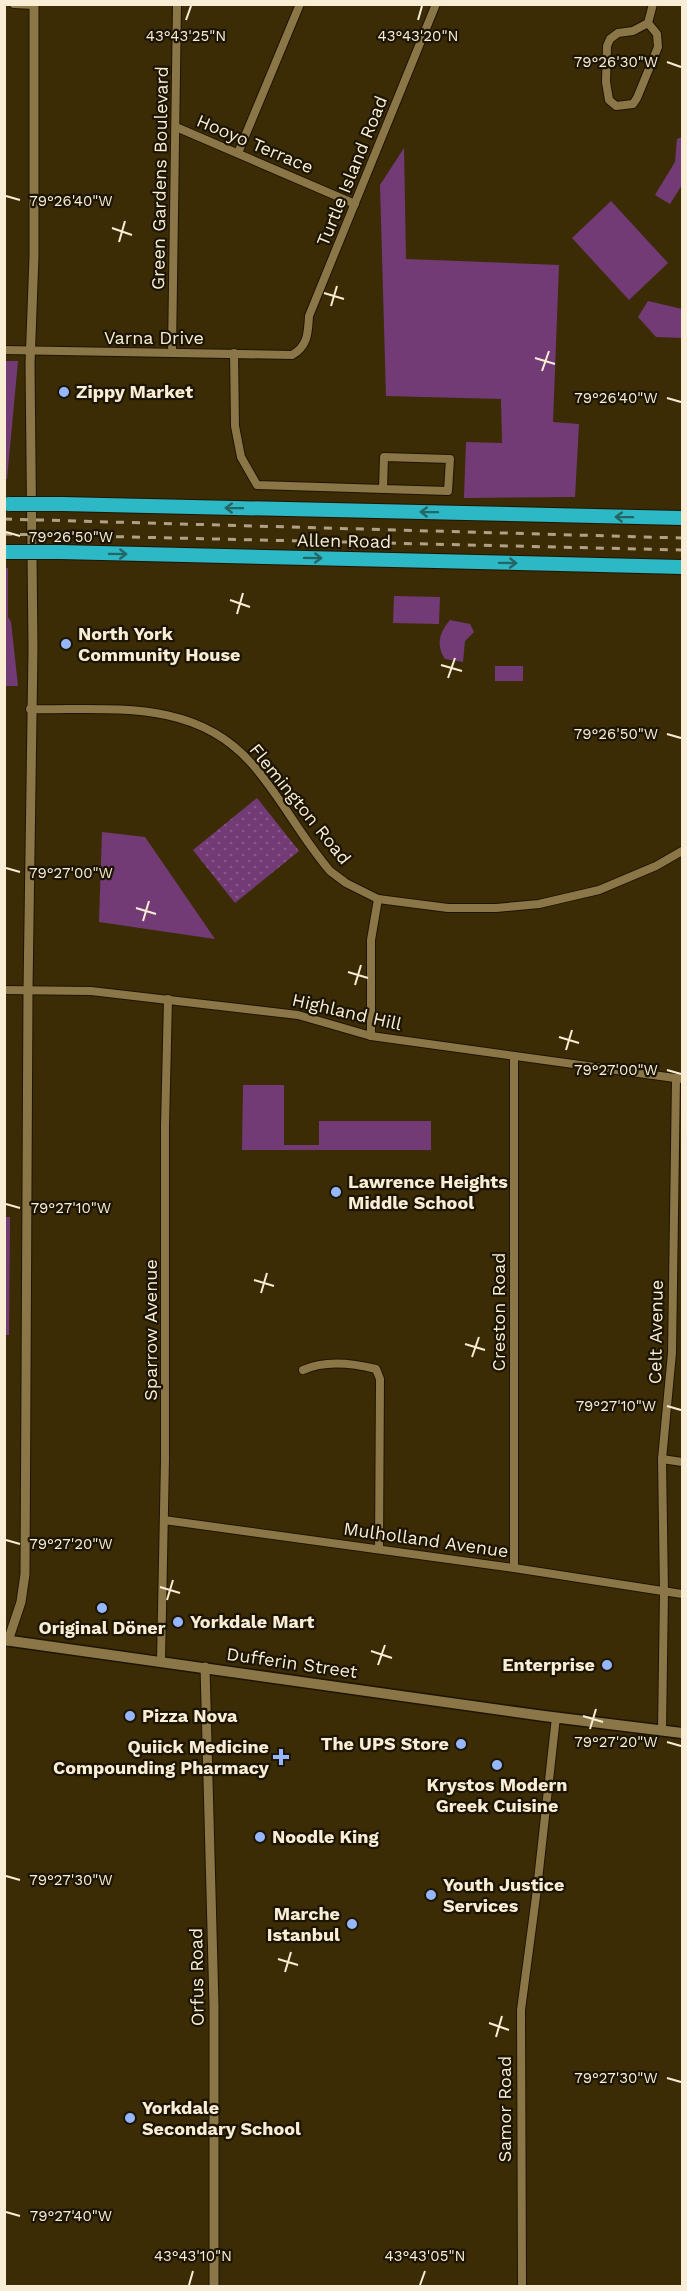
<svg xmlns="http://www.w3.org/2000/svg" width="687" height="2291" viewBox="0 0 687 2291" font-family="'Work Sans',sans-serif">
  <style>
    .grass { fill: url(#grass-dots) }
    .park { fill: #733b76 }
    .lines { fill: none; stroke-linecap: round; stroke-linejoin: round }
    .minor-casing { stroke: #1f1400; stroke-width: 10 }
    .tertiary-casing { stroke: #1f1400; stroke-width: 11 }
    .secondary-casing { stroke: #1f1400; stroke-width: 13 }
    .motorway-casing { stroke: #1f1400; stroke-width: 16 }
    .minor { stroke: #8b7647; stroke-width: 8 }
    .tertiary { stroke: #8b7647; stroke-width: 9 }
    .secondary { stroke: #8b7647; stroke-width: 10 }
    .motorway { stroke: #2db8c6; stroke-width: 14 }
    .rail { stroke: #afa284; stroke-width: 3; stroke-dasharray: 8 8; stroke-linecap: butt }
    .motorway-bridge-casing { stroke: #1f1400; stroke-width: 16; stroke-linecap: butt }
    .motorway-bridge { stroke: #2db8c6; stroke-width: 14 }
    .oneway { stroke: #256664 }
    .ticks { fill: none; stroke: #f9edd5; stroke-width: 2 }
    .poi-dot { fill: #96b6fd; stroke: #1d1503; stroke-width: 2 }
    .labels { text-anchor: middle; stroke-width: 4.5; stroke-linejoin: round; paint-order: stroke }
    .street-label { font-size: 18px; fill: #f9edd5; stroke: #1d1503 }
    .poi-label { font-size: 18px; font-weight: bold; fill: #f9edd5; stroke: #1d1503; text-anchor: start }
    .ticks-label { font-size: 15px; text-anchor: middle; fill: #f9edd5; stroke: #1d1503; stroke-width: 4.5; stroke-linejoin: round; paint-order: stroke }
  </style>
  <defs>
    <pattern id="grass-dots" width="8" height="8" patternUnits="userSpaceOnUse" patternTransform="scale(1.5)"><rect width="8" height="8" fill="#733b76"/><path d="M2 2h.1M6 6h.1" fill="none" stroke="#885889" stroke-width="1.8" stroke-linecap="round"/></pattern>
  </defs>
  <rect width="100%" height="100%" fill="#3b2c06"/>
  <path class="grass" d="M257,798L299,851L235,903L193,850Z"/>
  <g class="park">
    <path d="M682,137V185L670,204L655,195L675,162L677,139Z"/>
    <path d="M404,148L406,259L559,265L553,422L579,424L575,497L464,498L466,442L502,443L501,399L386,396L380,185Z"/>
    <path d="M611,201L668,263L629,300L572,238Z"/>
    <path d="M648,301L682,309V338L656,337L638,317Z"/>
    <path d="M4,361H18L7,479H4Z"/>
    <path d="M5,568H8V617L11,622L18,686H5Z"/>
    <path d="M394,596L440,597L439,624L393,623Z"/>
    <path d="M450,620L470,624L474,632L465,641L463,662L445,659C436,645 439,633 450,620Z"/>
    <rect x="495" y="666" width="28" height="15"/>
    <path d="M102,832L145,837L215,939L99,922Z"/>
    <path d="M243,1085H284V1145H319V1121H431V1150H242Z"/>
    <path d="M5,1217H10L9,1335H4Z"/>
  </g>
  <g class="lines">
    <g class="minor-casing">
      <g id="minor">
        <path d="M14,4L34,5"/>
        <path d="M648,23L657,34L658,47L637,98L633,104L616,106L609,100L606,82L607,46L610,39L618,33L633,31L648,23L653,4"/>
        <path d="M176,127L355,204"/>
        <path d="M238,153L300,4"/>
        <path d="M4,350L292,355C308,346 308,333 309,316L436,4"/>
        <path d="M172,352L177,4"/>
        <path d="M234,353L235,426L241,457L257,485L448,491L450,459L384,457L383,489"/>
        <path d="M30,709C109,711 194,697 252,764C281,797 301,837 330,871L346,883L378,899L448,908H496L539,904L599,890L656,866L682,851"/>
        <path d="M4,990L91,991L298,1015L371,1036L682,1079"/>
        <path d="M371,1036V940L378,899"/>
        <path d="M514,1056V1568"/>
        <path d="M303,1370C325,1360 352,1363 376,1369L380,1379L379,1549"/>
        <path d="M662,1459L682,1462"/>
        <path d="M164,1520L514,1568L682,1594"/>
        <path d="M161,1660L165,1460V1127L168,999"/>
        <path d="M662,1730L664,1592L662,1459L672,1353L676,1078"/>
        <path d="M522,2286L521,2010L537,1889L556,1717"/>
      </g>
    </g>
    <g class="tertiary-casing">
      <g id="tertiary">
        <path d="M8,1641L21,1602L25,1574L28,990L33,648L30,364L34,256V4"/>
        <path d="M205,1667L214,2005V2286"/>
      </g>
    </g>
    <g class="secondary-casing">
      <path id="secondary" d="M4,1640L544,1716L682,1733"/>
    </g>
    <g class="motorway-casing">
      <g id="motorway">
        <path d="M62,504L682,518"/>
        <path d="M60,552L682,567"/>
      </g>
    </g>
    <use href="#minor" class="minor"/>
    <use href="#tertiary" class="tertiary"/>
    <use href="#secondary" class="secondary"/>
    <use href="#motorway" class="motorway"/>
    <g class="rail">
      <path d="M4,519L682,538"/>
      <path d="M4,534L682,550"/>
    </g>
    <g class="motorway-bridge-casing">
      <g id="motorway-bridge">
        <path d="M9,504H62"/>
        <path d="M4,552H60"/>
      </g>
    </g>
    <use href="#motorway-bridge" class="motorway-bridge"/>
  </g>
  <defs><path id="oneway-shaft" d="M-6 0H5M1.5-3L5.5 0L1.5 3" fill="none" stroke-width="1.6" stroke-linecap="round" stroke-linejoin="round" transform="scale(1.5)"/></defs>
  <g class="oneway">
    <use href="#oneway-shaft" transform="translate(234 508) rotate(-179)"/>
    <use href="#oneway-shaft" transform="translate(429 512) rotate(-179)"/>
    <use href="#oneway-shaft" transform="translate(624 517) rotate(-179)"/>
    <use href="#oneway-shaft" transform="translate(118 554) rotate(1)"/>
    <use href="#oneway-shaft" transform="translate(313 558) rotate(1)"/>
    <use href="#oneway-shaft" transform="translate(508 563) rotate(1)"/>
  </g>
  <path class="ticks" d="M186,20L191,6M418,20L422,6M667,62L681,67M6,196L20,200M112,228L132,235M119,242L125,221M324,293L344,299M331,306L337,286M535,358L555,364M542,371L549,351M667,398L681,402M6,532L20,536M230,600L250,607M237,614L243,593M441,665L462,671M448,678L455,658M667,734L681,738M6,868L20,872M136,908L156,914M143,921L149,901M348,972L368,978M355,985L361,965M559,1037L579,1043M566,1050L572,1030M667,1070L681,1074M6,1204L20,1208M254,1280L274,1286M261,1293L267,1273M465,1344L485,1350M472,1357L479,1337M667,1406L681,1410M6,1540L20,1544M160,1587L180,1593M167,1600L173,1580M371,1651L392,1658M378,1665L385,1645M583,1716L603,1722M590,1729L596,1709M667,1742L681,1746M6,1876L20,1880M278,1959L298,1965M285,1972L291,1952M489,2023L509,2030M496,2037L502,2016M667,2078L681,2082M6,2212L20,2216M189,2285L193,2271M420,2285L425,2271"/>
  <g class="poi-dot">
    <circle cx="64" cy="392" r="6"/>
    <circle cx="66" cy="644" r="6"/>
    <circle cx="336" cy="1192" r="6"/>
    <circle cx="102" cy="1608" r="6"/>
    <circle cx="178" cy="1622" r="6"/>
    <circle cx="607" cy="1665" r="6"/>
    <circle cx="130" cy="1716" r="6"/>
    <circle cx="461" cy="1744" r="6"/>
    <path d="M278 1748h6v6h6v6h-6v6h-6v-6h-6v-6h6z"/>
    <circle cx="497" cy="1765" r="6"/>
    <circle cx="260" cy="1837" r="6"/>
    <circle cx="431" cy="1895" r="6"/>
    <circle cx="352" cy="1924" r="6"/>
    <circle cx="130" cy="2118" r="6"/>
  </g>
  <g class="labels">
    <g class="street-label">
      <text transform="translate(255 144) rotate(23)" y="6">Hooyo Terrace</text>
      <text transform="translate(352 171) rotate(-68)" y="6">Turtle Island Road</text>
      <text transform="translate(160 178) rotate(-89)" y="6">Green Gardens Boulevard</text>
      <text x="154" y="344">Varna Drive</text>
      <text transform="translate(344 541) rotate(1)" y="6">Allen Road</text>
      <text transform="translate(300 804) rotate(51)" y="6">Flemington Road</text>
      <text transform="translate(347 1012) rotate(13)" y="6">Highland Hill</text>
      <text transform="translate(499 1312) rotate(-90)" y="6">Creston Road</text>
      <text transform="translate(151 1330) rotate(-90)" y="6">Sparrow Avenue</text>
      <text transform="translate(656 1332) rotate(-89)" y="6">Celt Avenue</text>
      <text transform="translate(426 1540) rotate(8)" y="6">Mulholland Avenue</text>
      <text transform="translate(292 1663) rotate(8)" y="6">Dufferin Street</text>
      <text transform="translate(197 1977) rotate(-91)" y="6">Orfus Road</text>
      <text transform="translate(505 2109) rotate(-90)" y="6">Samor Road</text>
    </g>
    <g class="poi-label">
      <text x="76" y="398">Zippy Market</text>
      <text x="78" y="640">North York<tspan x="78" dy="21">Community House</tspan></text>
      <text x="348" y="1188">Lawrence Heights<tspan x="348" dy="21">Middle School</tspan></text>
      <text x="190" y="1628">Yorkdale Mart</text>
      <text x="102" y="1634" text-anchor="middle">Original Döner</text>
      <text x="595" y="1671" text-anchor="end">Enterprise</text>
      <text x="142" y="1722">Pizza Nova</text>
      <text x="449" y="1750" text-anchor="end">The UPS Store</text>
      <text x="269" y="1753" text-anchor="end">Quiick Medicine<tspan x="269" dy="21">Compounding Pharmacy</tspan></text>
      <text x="497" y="1791" text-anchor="middle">Krystos Modern<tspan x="497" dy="21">Greek Cuisine</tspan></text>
      <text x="272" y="1843">Noodle King</text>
      <text x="443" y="1891">Youth Justice<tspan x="443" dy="21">Services</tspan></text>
      <text x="340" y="1920" text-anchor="end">Marche<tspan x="340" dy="21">Istanbul</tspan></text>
      <text x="142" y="2114">Yorkdale<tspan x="142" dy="21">Secondary School</tspan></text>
    </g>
  </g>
  <g class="ticks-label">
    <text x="186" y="41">43°43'25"N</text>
    <text x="418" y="41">43°43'20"N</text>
    <text x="616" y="67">79°26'30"W</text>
    <text x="71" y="206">79°26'40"W</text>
    <text x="616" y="403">79°26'40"W</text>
    <text x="71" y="542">79°26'50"W</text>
    <text x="616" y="739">79°26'50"W</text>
    <text x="71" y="878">79°27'00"W</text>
    <text x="616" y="1075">79°27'00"W</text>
    <text x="71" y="1213">79°27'10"W</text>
    <text x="616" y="1411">79°27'10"W</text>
    <text x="71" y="1549">79°27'20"W</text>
    <text x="616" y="1747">79°27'20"W</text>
    <text x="71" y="1885">79°27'30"W</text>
    <text x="616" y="2083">79°27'30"W</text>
    <text x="71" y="2221">79°27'40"W</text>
    <text x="193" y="2261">43°43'10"N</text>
    <text x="425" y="2261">43°43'05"N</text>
  </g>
  <rect width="687" height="2291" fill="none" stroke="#f9edd5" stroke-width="12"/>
</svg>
